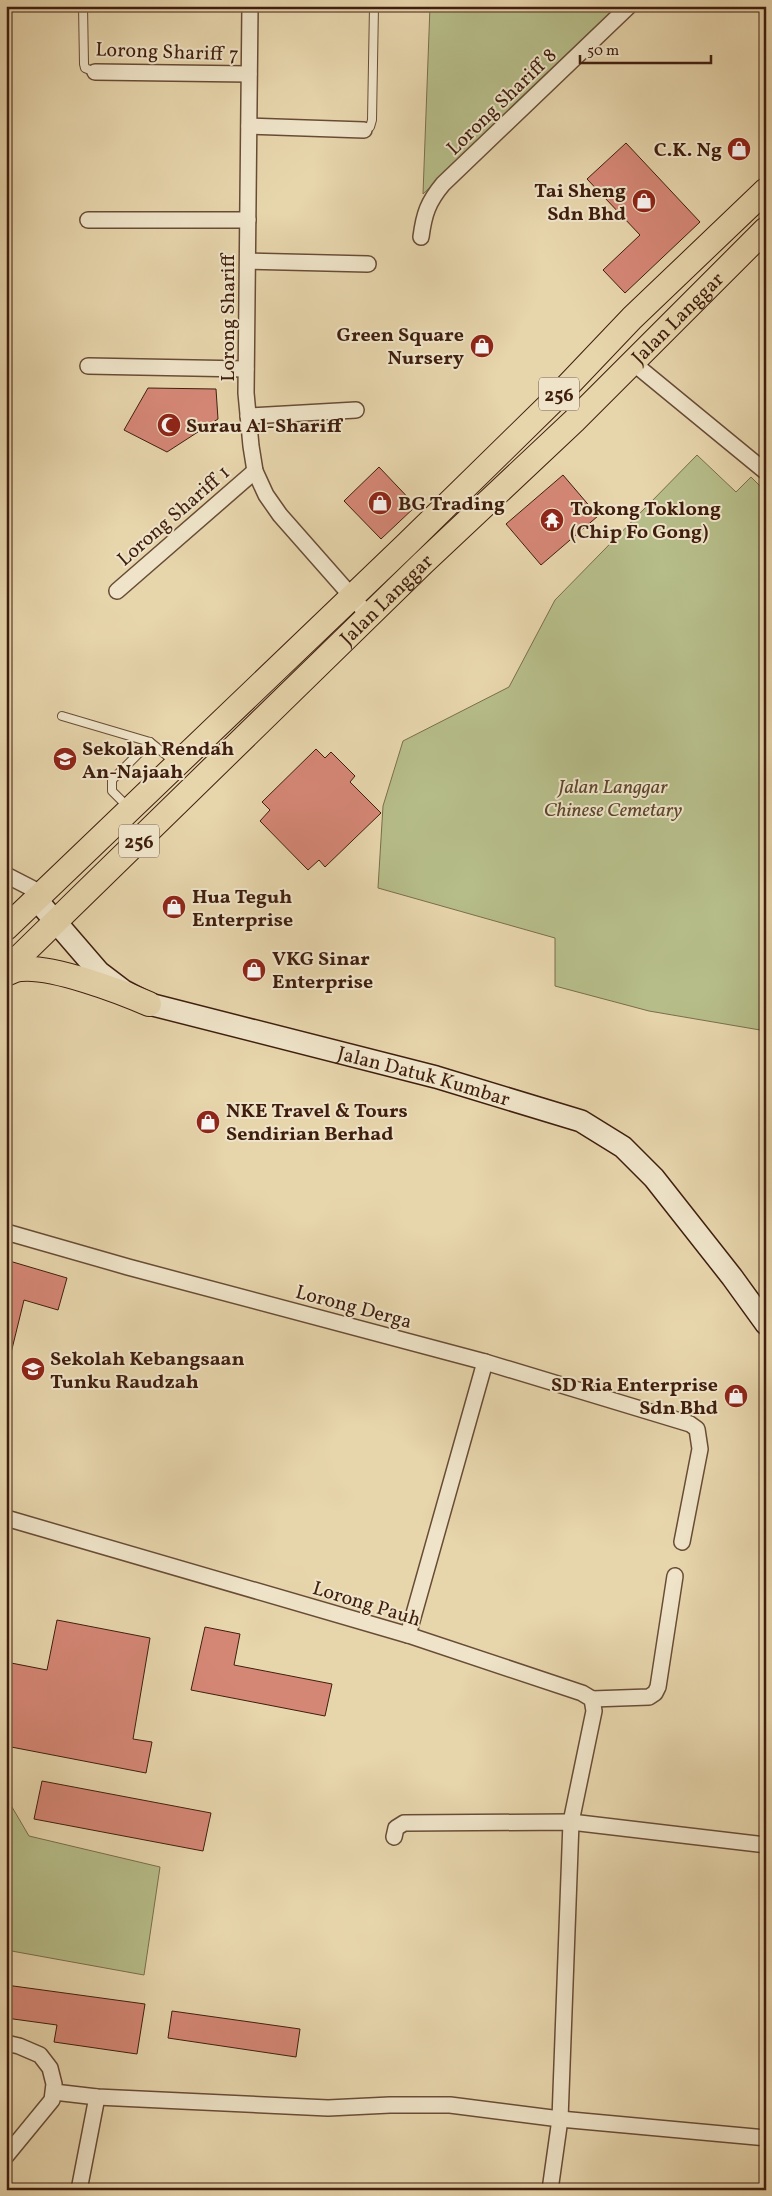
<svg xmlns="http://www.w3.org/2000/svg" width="772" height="2196" viewBox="0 0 772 2196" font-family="Vollkorn,serif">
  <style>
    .green { fill: #b6bd89; stroke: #7a6e4c }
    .building { fill: #d58776; stroke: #3f1e0e }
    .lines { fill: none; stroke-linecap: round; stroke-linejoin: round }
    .service-casing { stroke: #694c36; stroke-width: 10 }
    .minor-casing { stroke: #694c36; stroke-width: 18 }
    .secondary-casing { stroke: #3f1e0e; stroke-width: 24 }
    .primary-casing { stroke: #3f1e0e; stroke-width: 26 }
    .service { stroke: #efe4c9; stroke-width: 8 }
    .minor { stroke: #efe4c9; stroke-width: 15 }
    .secondary { stroke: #efe4c9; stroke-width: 21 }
    .primary { stroke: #e7d5ac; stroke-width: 24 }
    .labels { text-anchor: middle; stroke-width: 4; stroke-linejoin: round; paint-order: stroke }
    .shield { fill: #efe4c9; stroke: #745946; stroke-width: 1 }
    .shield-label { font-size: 19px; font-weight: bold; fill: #3f1e0e }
    .street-label { font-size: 20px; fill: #3f1e0e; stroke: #efe4c9 }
    .poi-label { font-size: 20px; font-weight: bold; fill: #3f1e0e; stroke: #efe4c9; text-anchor: start }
    .park-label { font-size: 20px; font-style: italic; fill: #5d462d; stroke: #efe4c9 }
  </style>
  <rect width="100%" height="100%" fill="#e7d5ac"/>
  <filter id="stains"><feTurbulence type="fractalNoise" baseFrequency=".004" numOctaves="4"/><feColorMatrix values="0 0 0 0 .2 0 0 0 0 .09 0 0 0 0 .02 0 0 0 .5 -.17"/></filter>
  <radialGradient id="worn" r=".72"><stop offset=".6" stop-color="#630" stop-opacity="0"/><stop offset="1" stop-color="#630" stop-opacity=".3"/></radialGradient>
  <g class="green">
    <path d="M430,6H621L423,194Z"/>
    <path d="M697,455L736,492L751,477L766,492V1031L649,1011L555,986V938L378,888L383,806L403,741L509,687L555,600Z"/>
    <path d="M6,1806L12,1807L29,1836L160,1867L144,1975L6,1950Z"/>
  </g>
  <g class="building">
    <path d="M626,143L700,222L625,293L603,270L640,235L587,179Z"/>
    <path d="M148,388L216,389L218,419L167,452L124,430Z"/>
    <path d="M379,467L416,506L381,539L344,501Z"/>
    <path d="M563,475L598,516L541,565L506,524Z"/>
    <path d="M316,749L325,758L331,752L355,776L350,782L381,813L325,867L319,860L308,870L260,821L270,810L262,802Z"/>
    <path d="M6,1260L67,1278L58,1310L24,1300L11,1353L6,1352Z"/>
    <path d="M57,1620L150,1638L133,1739L152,1742L146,1773L6,1746V1662L47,1670Z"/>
    <path d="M205,1627L240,1634L234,1665L332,1684L325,1716L191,1690Z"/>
    <path d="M42,1781L211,1813L203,1851L34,1819Z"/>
    <path d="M6,1985L145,2004L137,2054L54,2042L57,2025L6,2018Z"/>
    <path d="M172,2011L300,2029L296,2057L168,2038Z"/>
  </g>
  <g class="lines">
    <g class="service-casing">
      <g id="service">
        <path d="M83,6L84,64L85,68L95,72"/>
        <path d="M364,130L370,127L372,120L374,6"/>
        <path d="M62,716L150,742L176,763"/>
        <path d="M128,807L112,791V780L150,742"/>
      </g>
    </g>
    <g class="minor-casing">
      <g id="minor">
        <path d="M250,6L246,393L251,446L255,471L266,495L280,515L369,616"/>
        <path d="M95,72L249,74"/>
        <path d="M249,126L364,130"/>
        <path d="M88,220H248"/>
        <path d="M421,237C424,214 428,202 443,184L629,6"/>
        <path d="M248,261L368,264"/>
        <path d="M632,362L766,472"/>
        <path d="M88,366L246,369"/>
        <path d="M248,416L356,410"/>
        <path d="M117,591L255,471"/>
        <path d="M6,875L41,893"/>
        <path d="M6,1232L128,1267L485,1362L690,1424L697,1429L700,1449L682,1542"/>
        <path d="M6,1518L408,1635L582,1693L592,1699L594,1711L571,1822L560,2119L550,2190"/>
        <path d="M408,1635L485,1362"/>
        <path d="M592,1699L649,1697L655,1693L658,1687L675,1576"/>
        <path d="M394,1837L396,1828L404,1823L571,1822L766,1845"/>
        <path d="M6,2043L19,2046L40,2055L50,2068L54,2084L52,2100L6,2156"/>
        <path d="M54,2092L97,2097L328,2108L390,2105H450L560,2119L766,2138"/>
        <path d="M79,2190L97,2097"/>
      </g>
    </g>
    <g class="secondary-casing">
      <g id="secondary">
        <path id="s1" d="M36,899L99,972L124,991L149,1004L436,1077L581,1121L623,1147L654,1178L732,1277L766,1324"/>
      </g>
    </g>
    <g class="primary-casing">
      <g id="primary">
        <path d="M6,928L405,546L553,401L632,318L766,190"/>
        <path id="s2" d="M6,970L423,563L574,421L766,229"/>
        <path d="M6,974C11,972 16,969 21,969C53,966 119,991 149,1004"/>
      </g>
    </g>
    <use href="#service" class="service"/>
    <use href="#minor" class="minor"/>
    <use href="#secondary" class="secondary"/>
    <use href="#primary" class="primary"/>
  </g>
  <defs>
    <g id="shop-disc" transform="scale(1.25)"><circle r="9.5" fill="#8f2418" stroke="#efe4c9"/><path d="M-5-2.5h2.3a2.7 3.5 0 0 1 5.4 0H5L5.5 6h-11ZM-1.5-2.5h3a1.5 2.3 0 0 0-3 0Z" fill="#fff"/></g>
    <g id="mosque-disc" transform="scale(1.25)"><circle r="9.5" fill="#8f2418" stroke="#efe4c9"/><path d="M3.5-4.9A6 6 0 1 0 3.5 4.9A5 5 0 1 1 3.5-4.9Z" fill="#fff"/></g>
    <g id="temple-disc" transform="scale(1.25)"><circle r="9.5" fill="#8f2418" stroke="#efe4c9"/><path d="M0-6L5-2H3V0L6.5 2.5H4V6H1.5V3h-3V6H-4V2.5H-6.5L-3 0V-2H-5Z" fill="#fff"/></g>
    <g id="school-disc" transform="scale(1.25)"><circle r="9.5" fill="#8f2418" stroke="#efe4c9"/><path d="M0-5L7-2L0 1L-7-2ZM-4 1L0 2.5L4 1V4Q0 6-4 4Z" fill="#fff"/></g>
  </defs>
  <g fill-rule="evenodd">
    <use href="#shop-disc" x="739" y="149"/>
    <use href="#shop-disc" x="644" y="201"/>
    <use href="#shop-disc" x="482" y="346"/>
    <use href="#mosque-disc" x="169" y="425"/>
    <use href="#shop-disc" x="380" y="503"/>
    <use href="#temple-disc" x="552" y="520"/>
    <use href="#school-disc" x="65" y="759"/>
    <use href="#shop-disc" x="174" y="907"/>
    <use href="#shop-disc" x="254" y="970"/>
    <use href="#shop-disc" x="208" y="1122"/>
    <use href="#school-disc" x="33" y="1369"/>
    <use href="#shop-disc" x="736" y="1396"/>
  </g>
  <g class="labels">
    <g class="shield">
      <rect x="539" y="377.5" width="40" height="33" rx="4"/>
      <rect x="119" y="824.5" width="40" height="33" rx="4"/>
    </g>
    <g class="shield-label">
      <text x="559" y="401">256</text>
      <text x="139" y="848">256</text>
    </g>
    <g class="street-label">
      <text transform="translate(167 51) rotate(2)" y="7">Lorong Shariff 7</text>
      <text transform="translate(501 101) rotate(-44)" y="7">Lorong Shariff 8</text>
      <text transform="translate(227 318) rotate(-90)" y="7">Lorong Shariff</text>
      <text dy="7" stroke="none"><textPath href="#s2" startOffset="936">Jalan Langgar</textPath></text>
      <text transform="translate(173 515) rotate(-41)" y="7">Lorong Shariff 1</text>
      <text dy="7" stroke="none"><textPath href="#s2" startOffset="531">Jalan Langgar</textPath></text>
      <text dy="7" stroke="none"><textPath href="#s1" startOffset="440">Jalan Datuk Kumbar</textPath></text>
      <text transform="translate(354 1306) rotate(15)" y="7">Lorong Derga</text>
      <text transform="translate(367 1603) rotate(17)" y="7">Lorong Pauh</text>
    </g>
    <g class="poi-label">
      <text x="722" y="156" text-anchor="end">C.K. Ng</text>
      <text x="626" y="197" text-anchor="end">Tai Sheng<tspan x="626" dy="23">Sdn Bhd</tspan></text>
      <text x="464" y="341" text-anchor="end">Green Square<tspan x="464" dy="23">Nursery</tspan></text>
      <text x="186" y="432">Surau Al-Shariff</text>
      <text x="398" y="510">BG Trading</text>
      <text x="570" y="515">Tokong Toklong<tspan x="570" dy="23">(Chip Fo Gong)</tspan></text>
      <text x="82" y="755">Sekolah Rendah<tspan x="82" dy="23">An-Najaah</tspan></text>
      <text x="192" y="903">Hua Teguh<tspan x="192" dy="23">Enterprise</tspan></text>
      <text x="272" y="965">VKG Sinar<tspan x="272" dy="23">Enterprise</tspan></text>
      <text x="226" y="1117">NKE Travel &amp; Tours<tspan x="226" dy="23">Sendirian Berhad</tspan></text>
      <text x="50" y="1365">Sekolah Kebangsaan<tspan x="50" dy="23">Tunku Raudzah</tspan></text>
      <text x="718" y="1391" text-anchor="end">SD Ria Enterprise<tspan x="718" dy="23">Sdn Bhd</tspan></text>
    </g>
    <g class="park-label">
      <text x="613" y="793">Jalan Langgar<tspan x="613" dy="23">Chinese Cemetary</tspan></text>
    </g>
  </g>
  <rect width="772" height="2196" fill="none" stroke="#e7d5ac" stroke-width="25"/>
  <rect x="8" y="8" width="757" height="2181" fill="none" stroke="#3f1e0e" stroke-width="2.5"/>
  <rect x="12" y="12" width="747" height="2171" fill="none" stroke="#3f1e0e"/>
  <path d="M580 55v8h131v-8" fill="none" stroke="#3f1e0e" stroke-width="2.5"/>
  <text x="587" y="55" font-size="15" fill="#3f1e0e" stroke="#efe4c9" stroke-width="4" paint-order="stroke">50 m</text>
  <rect width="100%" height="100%" filter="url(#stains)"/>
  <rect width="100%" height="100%" fill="url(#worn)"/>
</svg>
